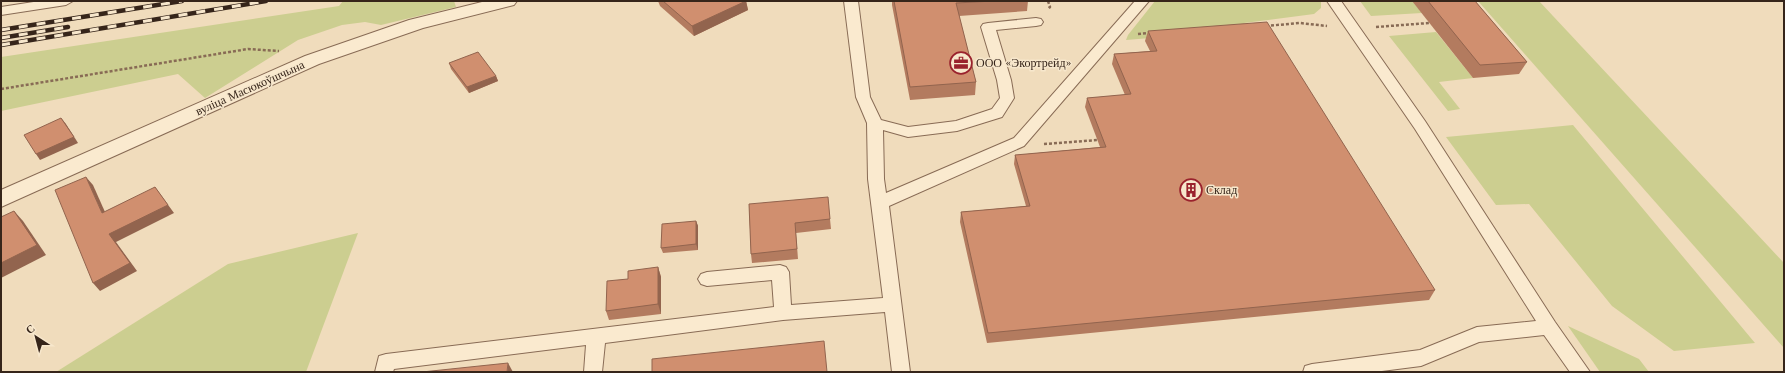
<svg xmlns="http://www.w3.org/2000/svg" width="1785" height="373" viewBox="0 0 1785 373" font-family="'Libre Baskerville',serif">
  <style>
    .green { fill: #ccce90 }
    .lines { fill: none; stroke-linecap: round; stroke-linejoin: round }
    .service-casing { stroke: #886b55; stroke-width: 2 }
    .minor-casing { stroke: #886b55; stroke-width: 2 }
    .path { stroke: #886b55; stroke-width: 2.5; stroke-dasharray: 3 2; stroke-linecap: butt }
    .service { fill: #faeacf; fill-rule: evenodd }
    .minor { fill: #faeacf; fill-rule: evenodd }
    .rail-casing { stroke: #36251a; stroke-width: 4.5 }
    .rail { stroke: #f7e7cc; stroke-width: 3; stroke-dasharray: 9; stroke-linecap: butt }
    .wall { fill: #b37b5f }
    .shaded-wall { fill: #92644e }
    .building { fill: #d08f6f; stroke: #92644e }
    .labels { text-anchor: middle; stroke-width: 3; stroke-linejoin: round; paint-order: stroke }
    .poi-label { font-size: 12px; fill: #36251a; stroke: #f7e7cc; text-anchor: start }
    .street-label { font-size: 12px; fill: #36251a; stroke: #f7e7cc }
  </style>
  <rect width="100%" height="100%" fill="#f0dcbc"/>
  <g class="green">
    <path d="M343,1H454L456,7L381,25L365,22L342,25L298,40L205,98L178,74L1,111V57L339,6Z"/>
    <path d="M1155,1H1321V8L1314,14L1244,23L1249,30L1126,40L1128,35Z"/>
    <path d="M1360,1H1412L1422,13L1371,16Z"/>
    <path d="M1478,1H1539L1784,263V348Z"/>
    <path d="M1436,32L1473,78L1439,82L1460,109L1448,111L1389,36Z"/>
    <path d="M1573,125L1755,343L1674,351L1612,306L1529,204L1496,205L1446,137Z"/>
    <path d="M358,233L306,372H56L228,264Z"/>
    <path d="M1568,326L1639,359L1649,372H1600Z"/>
  </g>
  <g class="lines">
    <g class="service-casing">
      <g id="service">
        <path d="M40,1H73L66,5L1,15V7Z"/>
        <path d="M844,1H858L870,97L881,120L908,127L956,121L992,109L1000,98L997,80L981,27L983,24L988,23L1036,18L1041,19L1043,22L1041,25L1036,26L996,30L1011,80L1014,98L1002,117L957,131L908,137L883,130L884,179L886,193L1014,138L1135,1H1149L1024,146L889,206L910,372H892L885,312L783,320L605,343L602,372H584L586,345L394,369L393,372H375L379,356L386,354L774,307L772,280L707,286L701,284L698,279L701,274L707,272L780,265L786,267L789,272L791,305L883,298L868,179L867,123L856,97Z"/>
        <path d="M1327,1H1341L1425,121L1555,322L1590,372H1570L1544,335L1479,342L1421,366L1374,372H1303L1305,366L1312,364L1420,350L1477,327L1536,321L1415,129Z"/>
      </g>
    </g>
    <g class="minor-casing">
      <path id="minor" d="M486,1H517L514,5L423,28L319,64L1,207V190L305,56L409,20Z"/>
    </g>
    <g class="path">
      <path d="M1048,1L1050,7L1048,9"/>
      <path d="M1266,26L1300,23L1327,26"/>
      <path d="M1376,27L1429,23"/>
      <path d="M1138,34L1149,33"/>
      <path d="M1,89L248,49L279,51"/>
      <path d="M1044,144L1098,140"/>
    </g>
    <use href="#service" class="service"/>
    <use href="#minor" class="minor"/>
    <g class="rail-casing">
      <g id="rail">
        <path d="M1,30L182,1"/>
        <path d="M1,38L68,27"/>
        <path d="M1,45L266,1"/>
      </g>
    </g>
    <use href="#rail" class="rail"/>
  </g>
  <g class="wall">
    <path d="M658,1H746L748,10L694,36L660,6Z"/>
    <path d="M892,1H1028L1027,11L959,16L976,82L975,95L910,100L892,5Z"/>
    <path d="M1412,1H1475L1527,62L1519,74L1473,78Z"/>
    <path d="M1148,31L1435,290L1429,300L987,343L960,222L961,212L1026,206L1014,164L1015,155L1100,147L1085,107L1087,98L1125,95L1112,64L1114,54L1150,51L1145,41Z"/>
    <path d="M449,63L496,76L498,81L469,93L451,69Z"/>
    <path d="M749,204L830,219L831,229L796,233L798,259L752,263L751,254Z"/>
    <path d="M696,221L698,226V250L663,253L661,248Z"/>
    <path d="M658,267L661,277V314L609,320L606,311L628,279Z"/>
  </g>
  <g class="shaded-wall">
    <path d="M746,1L748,10L694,36L692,26Z"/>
    <path d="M496,76L498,81L469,93L467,87Z"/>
    <path d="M61,118L66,124L78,143L40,160L36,154Z"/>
    <path d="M86,177L93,185L109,221L102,213Z"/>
    <path d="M155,187L174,213L116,242L137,271L100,291L93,283L109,234Z"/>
    <path d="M14,211L23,221L46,255L1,278V263Z"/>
    <path d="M696,221L698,226V250L696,244Z"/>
    <path d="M658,267L661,277V314L658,304Z"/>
    <path d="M508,363L513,372H507Z"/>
  </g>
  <g class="building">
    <path d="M663,1H746L692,26Z"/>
    <path d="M894,1H993L956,3L976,82L910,87Z"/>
    <path d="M1428,1H1475L1527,62L1480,65Z"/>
    <path d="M1267,22L1435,290L988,333L961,212L1030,206L1015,155L1106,147L1087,98L1131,94L1114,54L1157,51L1148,31Z"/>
    <path d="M478,52L496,76L467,87L449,63Z"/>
    <path d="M61,118L74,137L36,154L24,135Z"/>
    <path d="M86,177L102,213L155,187L168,205L109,234L130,263L93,283L55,190Z"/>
    <path d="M828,197L830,219L795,223L797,249L751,254L749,204Z"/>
    <path d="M14,211L37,245L1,263V217Z"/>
    <path d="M696,221V244L661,248L662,224Z"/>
    <path d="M658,267V304L606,311L607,281L628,279V271Z"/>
    <path d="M824,341L827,372H652V359Z"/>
    <path d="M508,363L507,372H422Z"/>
  </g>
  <defs>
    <g id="office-ring" transform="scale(1.15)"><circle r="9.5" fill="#f7e7cc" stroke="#9a222d" stroke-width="1.5"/><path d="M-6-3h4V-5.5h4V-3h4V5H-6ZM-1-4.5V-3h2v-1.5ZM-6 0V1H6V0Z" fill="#9a222d"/></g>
    <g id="building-ring" transform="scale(1.15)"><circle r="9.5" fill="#f7e7cc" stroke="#9a222d" stroke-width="1.5"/><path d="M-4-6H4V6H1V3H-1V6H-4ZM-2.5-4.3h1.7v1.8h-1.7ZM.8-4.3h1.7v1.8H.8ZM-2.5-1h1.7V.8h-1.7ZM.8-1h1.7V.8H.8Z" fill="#9a222d"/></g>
  </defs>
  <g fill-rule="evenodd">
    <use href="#office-ring" x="961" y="63"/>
    <use href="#building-ring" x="1191" y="190"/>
  </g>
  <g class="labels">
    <g class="poi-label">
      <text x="976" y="67">ООО «Экортрейд»</text>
      <text x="1206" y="194">Склад</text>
    </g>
    <g class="street-label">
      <text transform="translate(250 88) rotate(-24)" y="4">вуліца Масюкоўшчына</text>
    </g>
  </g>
  <rect width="1785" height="373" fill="none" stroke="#36251a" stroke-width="4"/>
  <g transform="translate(36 337) rotate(324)" stroke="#f7e7cc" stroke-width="3" paint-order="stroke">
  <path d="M0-3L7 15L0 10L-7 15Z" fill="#36251a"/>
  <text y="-6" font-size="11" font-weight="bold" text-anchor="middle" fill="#36251a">С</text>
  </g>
</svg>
